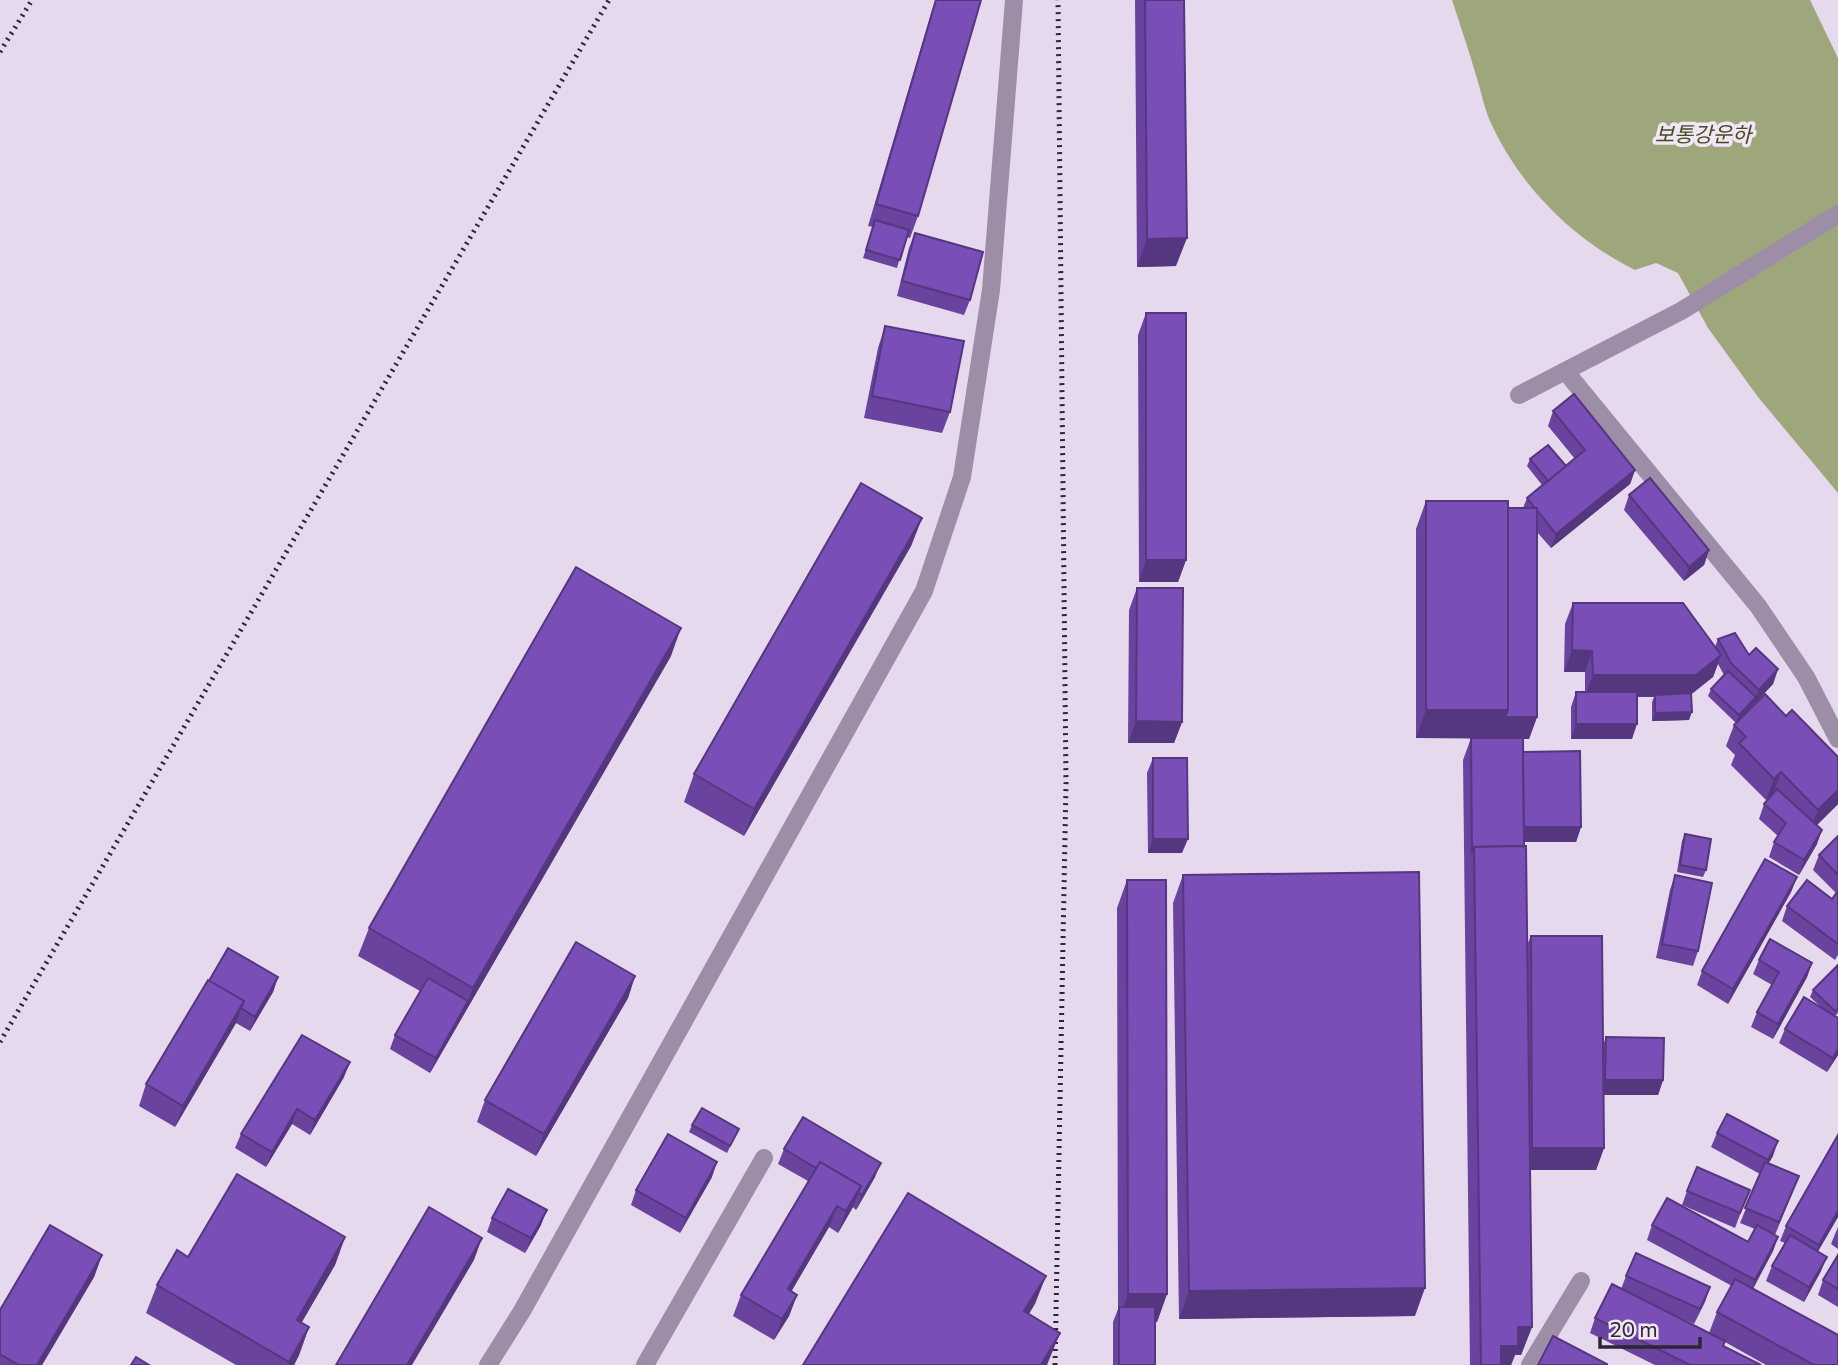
<svg xmlns="http://www.w3.org/2000/svg" width="1838" height="1365" viewBox="0 0 1838 1365" font-family="Commissioner,'Noto Sans KR',sans-serif">
  <style>
    .water { fill: #9ea77c }
    .lines { fill: none; stroke-linecap: round; stroke-linejoin: round }
    .lane { stroke: #9d8da7; stroke-width: 18 }
    .street { stroke: #9d8da7; stroke-width: 18 }
    .rail { stroke: #2c2631; stroke-width: 5; stroke-dasharray: 2 5; stroke-linecap: butt }
    .wall { fill: #69439d }
    .shaded-wall { fill: #553780 }
    .building { fill: #7a4eb7; stroke: #553780; stroke-width: 2 }
    .labels { text-anchor: middle; stroke-width: 7; stroke-linejoin: round; paint-order: stroke }
    .water-label { font-size: 21px; font-style: italic; fill: #434d21; stroke: #f1e5f6 }
  </style>
  <rect width="100%" height="100%" fill="#e7d9ed"/>
  <path class="water" d="M1452,0H1810L1838,58V493L1758,397L1708,328L1678,273L1656,263L1635,270C1573,239 1520,187 1491,123C1485,111 1482,95 1478,82C1470,55 1461,27 1452,0Z"/>
  <g class="lines">
    <g class="lane">
      <path d="M1519,395L1681,311L1838,214"/>
      <path d="M488,1365L522,1311L924,591L962,477L991,290L1014,0"/>
      <path d="M645,1365L764,1158"/>
    </g>
    <g class="street">
      <path d="M1566,372L1758,606L1806,677L1838,739"/>
      <path d="M1530,1365L1581,1281"/>
    </g>
    <g class="rail">
      <path d="M0,52L32,0"/>
      <path d="M0,1042L609,0"/>
      <path d="M1055,1365L1066,784L1058,0"/>
    </g>
  </g>
  <g class="wall">
    <path d="M935,0H981L918,216L910,238L906,237L897,268L863,258L873,227L868,226Z"/>
    <path d="M1135,0H1184L1176,266L1137,267Z"/>
    <path d="M915,233L970,300L964,315L897,296L909,248Z"/>
    <path d="M1146,313L1186,560L1178,582H1139L1138,335Z"/>
    <path d="M885,326L950,412L942,433L864,418L878,348Z"/>
    <path d="M1553,411L1635,470L1630,484L1551,548L1537,532V717L1529,739H1523V752L1581,827L1576,842H1524L1527,945L1531,936L1603,1045L1606,1037L1663,1080L1658,1095H1603L1604,1148L1596,1170H1530L1532,1327L1521,1355H1515L1511,1365H1470L1463,760L1471,738H1416V529L1426,501L1508,508H1523L1527,498L1542,485L1527,466L1530,459L1565,466L1575,459L1548,426Z"/>
    <path d="M1629,495L1709,550L1704,565L1684,581L1624,510Z"/>
    <path d="M922,518L911,546L744,836L684,802L694,774Z"/>
    <path d="M1137,588L1182,722L1174,743H1128L1129,610Z"/>
    <path d="M1573,603L1715,647L1718,639L1778,669L1773,684L1736,723L1708,696L1711,689L1724,675L1718,664L1713,677L1691,694L1689,720L1652,721V702L1654,697H1637L1632,739H1571V707L1576,692H1585V672H1564L1565,624Z"/>
    <path d="M671,656L430,1073L390,1049L395,1035L420,991L358,956L369,928Z"/>
    <path d="M1786,716L1838,757V804L1817,825V844L1799,875L1769,857L1774,842L1778,836L1759,819L1764,804L1773,794L1766,800L1731,765L1735,755L1726,746L1734,725Z"/>
    <path d="M1153,758L1182,853H1148L1147,773Z"/>
    <path d="M1685,834L1706,870L1703,877L1677,872L1682,841Z"/>
    <path d="M1838,836V955L1835,960L1782,921L1787,906L1832,899L1836,893L1813,870L1819,855Z"/>
    <path d="M1183,875L1415,1316L1179,1319L1173,903Z"/>
    <path d="M1675,875L1698,951L1693,966L1656,958L1670,890Z"/>
    <path d="M1797,877L1791,892L1728,1004L1697,985L1702,971Z"/>
    <path d="M1127,880L1167,1294L1157,1322H1155V1365H1113V1322L1118,1309L1117,908Z"/>
    <path d="M1759,960L1812,963L1807,977L1773,1039L1751,1027L1757,1012L1772,985L1753,974Z"/>
    <path d="M1838,965V1013L1835,1016L1838,1018V1055L1827,1072L1779,1043L1785,1029L1822,1008L1810,997L1813,990Z"/>
    <path d="M635,976L628,998L536,1156L477,1122L485,1100Z"/>
    <path d="M278,977L273,992L250,1031L236,1023L175,1127L139,1106L146,1084L209,981Z"/>
    <path d="M344,1077L310,1135L292,1124L266,1167L235,1148L241,1134Z"/>
    <path d="M692,1125L739,1129L727,1153L689,1132Z"/>
    <path d="M1717,1133L1773,1156L1768,1163L1799,1176L1775,1235L1778,1237L1773,1251L1753,1289L1838,1365H1766L1725,1342L1723,1346L1761,1365H1655L1590,1333L1595,1318L1621,1289L1626,1276L1710,1287L1694,1324L1668,1312L1709,1333L1717,1312L1732,1286L1647,1240L1652,1225L1748,1242L1755,1229L1740,1223L1760,1174L1711,1147Z"/>
    <path d="M1838,1135V1217L1818,1251L1821,1271L1804,1302L1766,1281L1772,1266L1785,1243L1780,1241L1786,1226Z"/>
    <path d="M784,1149L875,1177L856,1210L853,1207L838,1233L829,1227L791,1291L797,1295L789,1316L774,1340L733,1316L741,1295L808,1181L778,1164Z"/>
    <path d="M712,1177L680,1233L631,1205L636,1190Z"/>
    <path d="M1687,1191L1744,1204L1735,1228L1682,1205Z"/>
    <path d="M492,1218L541,1225L525,1253L487,1232Z"/>
    <path d="M1838,1227V1249L1831,1244Z"/>
    <path d="M345,1237L335,1265L301,1323L309,1327L299,1355L294,1365H236L146,1313L157,1285L188,1257Z"/>
    <path d="M102,1255L94,1277L42,1365H0V1310Z"/>
    <path d="M1838,1255V1307L1818,1295L1823,1280Z"/>
  </g>
  <g class="shaded-wall">
    <path d="M1187,238L1176,266L1137,267L1147,239Z"/>
    <path d="M1635,470L1630,484L1551,548L1556,534Z"/>
    <path d="M922,518L911,546L744,836L754,809Z"/>
    <path d="M1709,550L1704,565L1684,581L1689,567Z"/>
    <path d="M1146,560H1186L1178,582H1139Z"/>
    <path d="M681,628L671,656L430,1073L436,1058L468,1001L473,988Z"/>
    <path d="M1572,650L1592,651L1585,672H1564Z"/>
    <path d="M1721,655L1713,677L1688,697L1585,696L1593,675Z"/>
    <path d="M1778,669L1773,684L1736,723L1739,715L1756,697L1759,690Z"/>
    <path d="M1426,710H1508L1537,717L1529,739L1416,738Z"/>
    <path d="M1692,712L1689,720L1652,721L1655,713Z"/>
    <path d="M1136,721L1182,722L1174,743H1128Z"/>
    <path d="M1576,724H1637L1632,739H1571Z"/>
    <path d="M1781,772L1773,794L1766,800L1774,779Z"/>
    <path d="M1838,790V804L1810,832L1818,810Z"/>
    <path d="M1524,827H1581L1576,842H1519Z"/>
    <path d="M1822,830L1817,844L1799,875L1804,860Z"/>
    <path d="M1153,839H1188L1182,853H1148Z"/>
    <path d="M1797,877L1791,892L1728,1004L1733,989Z"/>
    <path d="M1812,963L1807,977L1773,1039L1778,1024Z"/>
    <path d="M635,976L628,998L536,1156L544,1134Z"/>
    <path d="M278,977L273,992L250,1031L255,1017Z"/>
    <path d="M244,1001L236,1023L175,1127L183,1106Z"/>
    <path d="M1838,1049V1055L1827,1072L1833,1058Z"/>
    <path d="M350,1062L344,1077L310,1135L315,1120Z"/>
    <path d="M1605,1080H1663L1658,1095H1600Z"/>
    <path d="M297,1109L292,1124L266,1167L272,1152Z"/>
    <path d="M1778,1141L1773,1156L1762,1175L1768,1160Z"/>
    <path d="M1532,1148H1604L1596,1170H1524Z"/>
    <path d="M717,1162L712,1177L680,1233L686,1218Z"/>
    <path d="M881,1163L875,1177L856,1210L862,1195Z"/>
    <path d="M861,1186L853,1207L838,1233L846,1211Z"/>
    <path d="M837,1206L829,1227L780,1311L788,1289Z"/>
    <path d="M547,1210L541,1225L525,1253L531,1238Z"/>
    <path d="M1838,1211V1217L1813,1260L1819,1245Z"/>
    <path d="M345,1237L335,1265L287,1348L297,1320Z"/>
    <path d="M1778,1237L1773,1251L1749,1295L1755,1280Z"/>
    <path d="M482,1238L474,1260L412,1365H407Z"/>
    <path d="M102,1255L94,1277L42,1365H37Z"/>
    <path d="M1827,1257L1821,1271L1804,1302L1809,1287Z"/>
    <path d="M1046,1276L1035,1304L1014,1339L1024,1311Z"/>
    <path d="M1710,1287L1705,1302L1694,1324L1700,1309Z"/>
    <path d="M1425,1288L1415,1316L1179,1319L1189,1291Z"/>
    <path d="M1128,1294H1167L1157,1322H1119Z"/>
    <path d="M797,1295L789,1316L774,1340L782,1319Z"/>
    <path d="M309,1327L299,1355L294,1365H288Z"/>
    <path d="M1518,1327H1532L1521,1355H1515L1511,1365H1480L1501,1346Z"/>
    <path d="M1060,1333L1047,1365H1041Z"/>
  </g>
  <g class="building">
    <path d="M936,0H981L918,216L876,204Z"/>
    <path d="M1145,0H1184L1187,238L1147,239Z"/>
    <path d="M875,220L909,230L900,260L866,250Z"/>
    <path d="M915,233L983,252L970,300L902,281Z"/>
    <rect x="1146" y="313" width="40" height="247"/>
    <path d="M885,326L964,341L950,412L872,396Z"/>
    <path d="M1574,394L1635,470L1556,534L1537,510V508H1535L1527,498L1585,450L1553,411Z"/>
    <path d="M1548,445L1566,466L1548,481L1530,459Z"/>
    <path d="M1650,478L1709,550L1689,567L1629,495Z"/>
    <path d="M861,483L922,518L754,809L694,774Z"/>
    <rect x="1426" y="501" width="82" height="209"/>
    <path d="M1508,508H1537V717H1505L1508,710Z"/>
    <path d="M576,567L681,628L473,988L369,928Z"/>
    <path d="M1137,588H1183L1182,722L1136,721Z"/>
    <path d="M1573,603H1683L1721,655L1696,675H1593L1592,651L1572,650Z"/>
    <path d="M1735,633L1749,655L1756,648L1778,669L1759,690L1731,663L1718,639Z"/>
    <path d="M1728,671L1756,697L1739,715L1711,689Z"/>
    <rect x="1576" y="692" width="61" height="32"/>
    <path d="M1691,693L1692,712L1655,713V695Z"/>
    <path d="M1765,694L1786,716L1792,710L1838,757V790L1818,810L1781,772L1774,779L1739,743L1746,737L1734,725Z"/>
    <path d="M1471,738H1523L1524,846L1474,847L1472,853Z"/>
    <path d="M1580,751L1581,827H1524L1523,752Z"/>
    <path d="M1153,758H1187L1188,839H1153Z"/>
    <path d="M1777,789L1822,830L1804,860L1774,842L1786,823L1764,804Z"/>
    <path d="M1685,834L1711,839L1706,870L1680,865Z"/>
    <path d="M1838,836V875L1819,855Z"/>
    <path d="M1526,846L1532,1327H1518V1346H1501V1365H1481L1474,847Z"/>
    <path d="M1765,859L1797,877L1733,989L1702,971Z"/>
    <path d="M1419,872L1425,1288L1189,1291L1183,875Z"/>
    <path d="M1675,875L1712,883L1698,951L1662,944Z"/>
    <path d="M1127,880H1166L1167,1294H1128Z"/>
    <path d="M1807,880L1832,899L1838,891V944L1787,906Z"/>
    <path d="M1531,936H1602L1604,1148H1532Z"/>
    <path d="M1770,939L1812,963L1778,1024L1757,1012L1779,972L1759,960Z"/>
    <path d="M576,942L635,976L544,1134L485,1100Z"/>
    <path d="M228,948L278,977L255,1017L241,1008L244,1001L209,981Z"/>
    <path d="M1838,965V1008L1835,1011L1813,990Z"/>
    <path d="M428,978L468,1001L436,1058L395,1035Z"/>
    <path d="M208,980L244,1001L183,1106L146,1084Z"/>
    <path d="M1804,997L1838,1018V1049L1833,1058L1785,1029Z"/>
    <path d="M302,1035L350,1062L315,1120L297,1109L272,1152L241,1134Z"/>
    <path d="M1606,1037L1664,1038L1663,1080H1605Z"/>
    <path d="M702,1108L739,1129L730,1146L692,1125Z"/>
    <path d="M1727,1114L1778,1141L1768,1160L1717,1133Z"/>
    <path d="M803,1117L881,1163L862,1195L858,1193L861,1186L820,1162L816,1168L784,1149Z"/>
    <path d="M668,1134L717,1162L686,1218L636,1190Z"/>
    <path d="M1838,1135V1211L1819,1245L1786,1226Z"/>
    <path d="M820,1162L861,1186L846,1211L837,1206L788,1289L797,1295L782,1319L741,1295Z"/>
    <path d="M1765,1162L1799,1176L1779,1222L1745,1208Z"/>
    <path d="M1697,1167L1750,1190L1740,1213L1687,1191Z"/>
    <path d="M237,1174L345,1237L297,1320L309,1327L289,1362L157,1285L177,1250L188,1257Z"/>
    <path d="M508,1189L547,1210L531,1238L492,1218Z"/>
    <path d="M908,1193L1046,1276L1024,1311L1060,1333L1041,1365H803Z"/>
    <path d="M1667,1198L1748,1242L1757,1225L1778,1237L1755,1280L1652,1225Z"/>
    <path d="M429,1207L482,1238L407,1365H336Z"/>
    <path d="M50,1225L102,1255L37,1365H19L0,1354V1310Z"/>
    <path d="M1790,1235L1827,1257L1809,1287L1772,1266Z"/>
    <path d="M1636,1253L1710,1287L1700,1309L1626,1276Z"/>
    <path d="M1838,1255V1289L1823,1280Z"/>
    <path d="M1735,1279L1838,1335V1365H1814L1717,1312Z"/>
    <path d="M1612,1284L1725,1341L1723,1346L1761,1365H1690L1595,1318Z"/>
    <rect x="1119" y="1307" width="36" height="58"/>
    <path d="M1553,1336L1607,1364V1365H1538Z"/>
    <path d="M136,1357L149,1365H131Z"/>
  </g>
  <g class="labels">
    <g class="water-label">
      <text x="1703" y="142">보통강운하</text>
    </g>
  </g>
  <path d="M1600 1337v10h100v-10" fill="none" stroke="#2c2631" stroke-width="3.5"/>
  <text x="1610" y="1337" font-size="21" fill="#2c2631" stroke="#f1e5f6" stroke-width="5" paint-order="stroke">20 m</text>
</svg>
